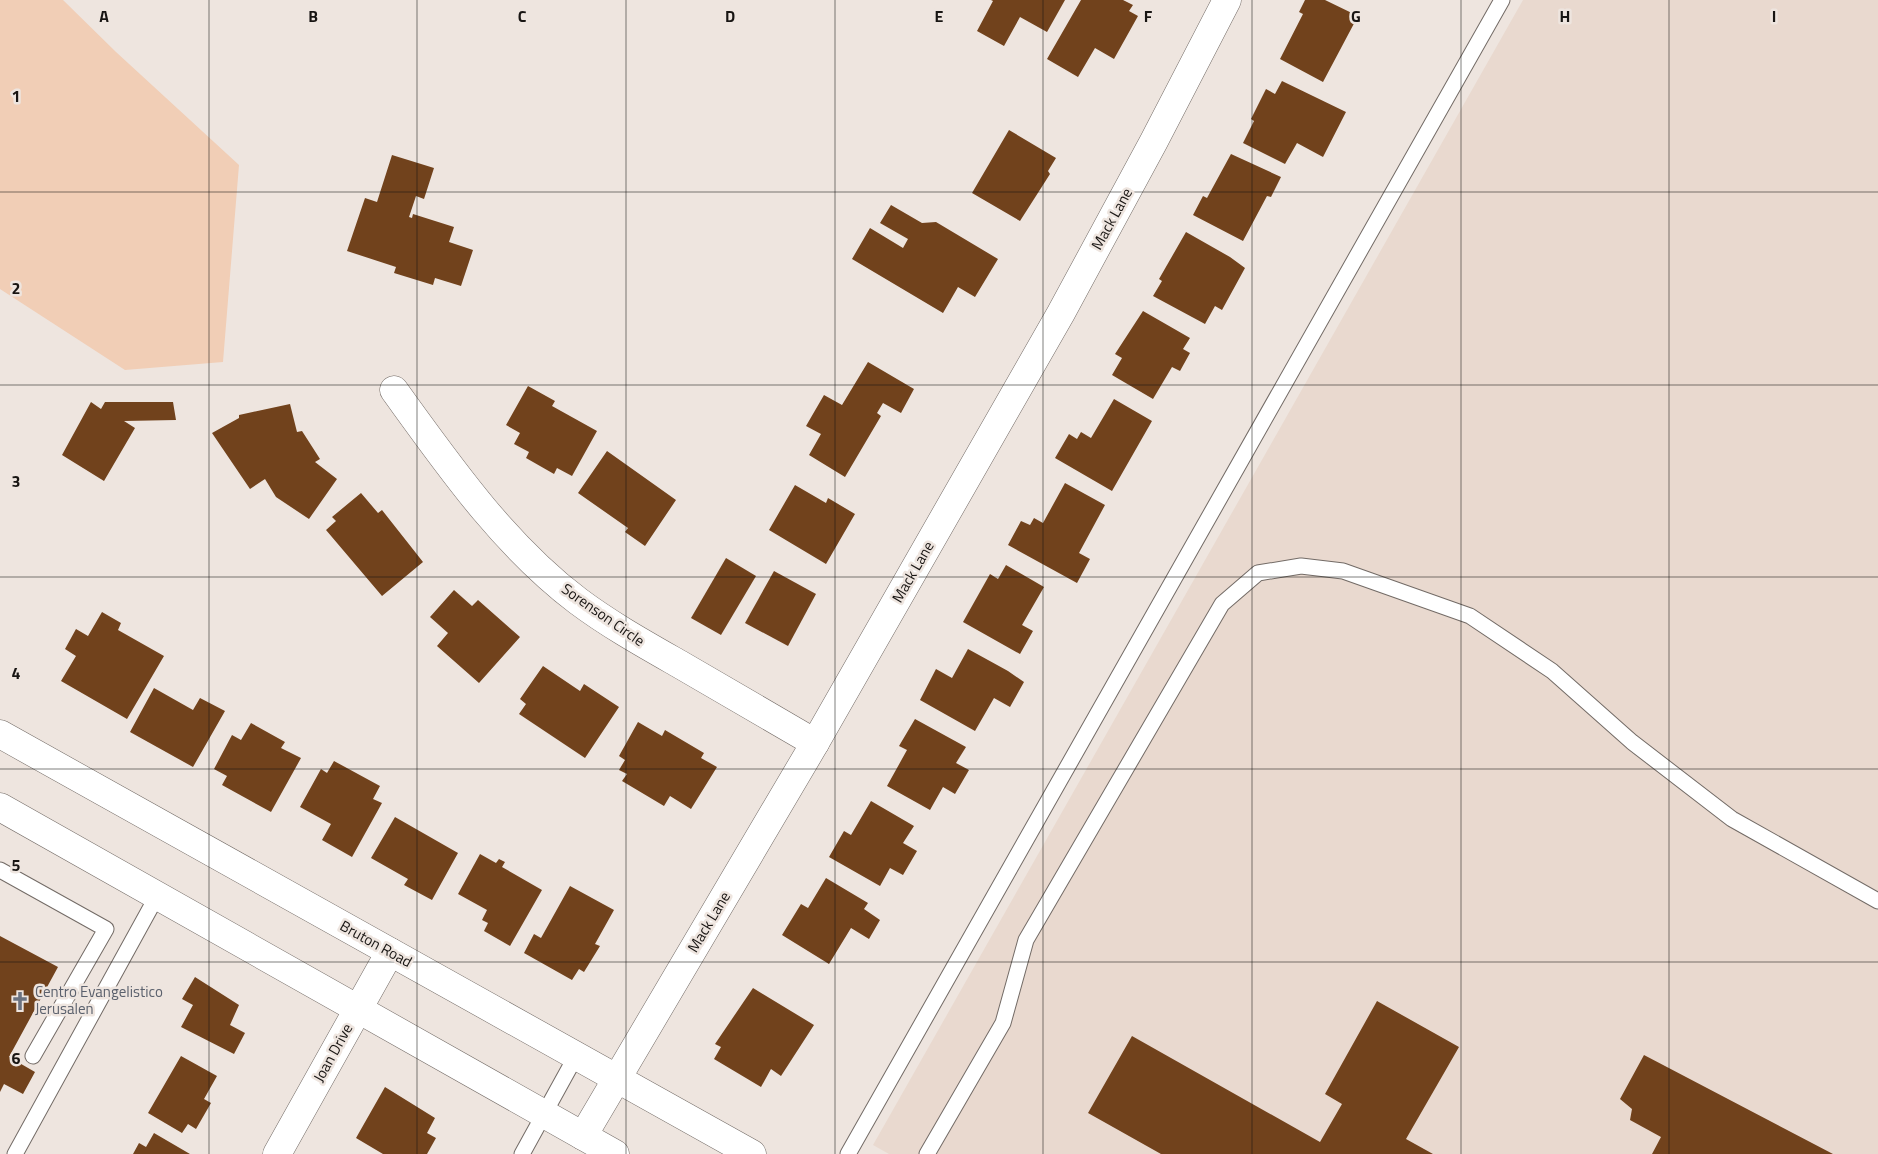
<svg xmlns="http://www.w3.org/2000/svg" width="1878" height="1154" viewBox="0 0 1878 1154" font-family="'Titillium Web',sans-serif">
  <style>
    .built { fill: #e9d9cf }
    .green { fill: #f1ceb6 }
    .building { fill: #71421c }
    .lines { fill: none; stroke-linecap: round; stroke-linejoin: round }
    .service-casing { stroke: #736b66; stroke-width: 17 }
    .minor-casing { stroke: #736b66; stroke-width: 29 }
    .secondary-casing { stroke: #736b66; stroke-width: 29 }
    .service { stroke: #fff; stroke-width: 15 }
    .minor { stroke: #fff; stroke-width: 28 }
    .secondary { stroke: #fff; stroke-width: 28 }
    .grid { fill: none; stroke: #181513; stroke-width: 1; stroke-opacity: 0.55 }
    .labels { text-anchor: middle; stroke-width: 5; stroke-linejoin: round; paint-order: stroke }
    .street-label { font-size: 15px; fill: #181513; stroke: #eee5df }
    .worship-label { font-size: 15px; fill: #5b616d; stroke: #eee5df; text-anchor: start }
    .grid-label { font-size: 16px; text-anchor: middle; font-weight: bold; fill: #181513; stroke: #eee5df; stroke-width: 5; stroke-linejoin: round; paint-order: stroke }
  </style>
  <rect width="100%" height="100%" fill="#eee5df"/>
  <path class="built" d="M1523,0H1878V1154H889L873,1145Z"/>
  <path class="green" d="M0,0H63L116,52L239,165L223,362L125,370L0,289Z"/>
  <g class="building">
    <path d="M991,0H1065L1047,32L1020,17L1004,46L977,31L993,1Z"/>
    <path d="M1081,0H1123L1133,5L1129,11L1138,16L1114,59L1095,48L1078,77L1047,59Z"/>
    <path d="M1305,0H1325L1358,16L1323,82L1280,59L1303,14L1299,12Z"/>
    <path d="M1282,81L1346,112L1323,157L1297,143L1285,164L1243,143L1254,121L1251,119L1266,89L1275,94Z"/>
    <path d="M1009,130L1056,158L1048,171L1050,174L1020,221L972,193Z"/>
    <path d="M1231,154L1281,177L1271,197L1267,196L1243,241L1193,215L1203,196L1207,198Z"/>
    <path d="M392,155L434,168L424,199L416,196L409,217L412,218L413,214L454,227L449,242L473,250L461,286L435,278L433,285L394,273L396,267L347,251L365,198L377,202Z"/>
    <path d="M891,205L922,223L936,222L998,259L975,297L958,287L943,313L852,259L870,228L903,248L908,239L880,223Z"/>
    <path d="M1186,232L1230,257L1245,268L1222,310L1215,306L1205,324L1153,296L1162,281L1159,279Z"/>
    <path d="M1143,311L1190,338L1183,349L1190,353L1180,371L1172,367L1153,399L1112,375L1122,358L1115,354Z"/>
    <path d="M868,362L914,389L901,413L883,403L877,413L881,416L845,477L809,455L821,434L806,426L824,395L842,405Z"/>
    <path d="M528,386L555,401L552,406L597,431L572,476L557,468L554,474L526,458L529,452L514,444L520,433L506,425Z"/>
    <path d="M1114,399L1152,421L1112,491L1055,458L1069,434L1077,439L1081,432L1091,438Z"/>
    <path d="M91,402L101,409L105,402H173L176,420L124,421L135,428L104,481L62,455Z"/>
    <path d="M290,404L297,432L302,431L320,459L315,462L337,479L309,519L276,497L265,479L250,489L212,433L239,418V415Z"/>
    <path d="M607,451L676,500L645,546L625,532L628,528L578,493Z"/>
    <path d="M1065,483L1105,505L1079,553L1090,559L1077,583L1008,545L1021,521L1030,525L1034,518L1043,523Z"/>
    <path d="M795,485L826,503L828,498L855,514L826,564L769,530Z"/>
    <path d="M361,493L378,513L382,510L423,562L382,596L326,530L336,521L332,517Z"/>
    <path d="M726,558L756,576L721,635L691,618Z"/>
    <path d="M1006,565L1044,587L1022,625L1033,631L1020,654L963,622L990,574L998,579Z"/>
    <path d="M774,571L816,594L788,646L745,623Z"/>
    <path d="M454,590L472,606L478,600L520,637L479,683L437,646L448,633L430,617Z"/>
    <path d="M102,612L121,623L118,630L164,656L127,719L61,681L76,656L65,649L76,629L88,636Z"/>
    <path d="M968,649L1008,671L1024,682L1010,707L994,698L975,731L920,700L936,669L952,678Z"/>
    <path d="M543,666L580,691L584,684L619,707L585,758L519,714L526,704L520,699Z"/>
    <path d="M154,688L193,710L200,698L225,711L193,767L130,732Z"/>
    <path d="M915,719L966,747L956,763L969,770L955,794L943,787L930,810L887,786L907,750L899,746Z"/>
    <path d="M638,722L662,736L665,730L704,753L701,758L717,767L691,809L670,796L664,806L622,781L627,774L619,770L625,760L619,756Z"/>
    <path d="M251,723L285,742L281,748L301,758L271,812L222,785L227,776L214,769L232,735L241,740Z"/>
    <path d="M334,761L380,786L373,799L382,803L352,857L322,840L331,824L300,807L321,769L327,773Z"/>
    <path d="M871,801L914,826L903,843L917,851L903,875L890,868L880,886L829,857L844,831L851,835Z"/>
    <path d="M395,817L458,853L432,900L404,885L408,879L371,858Z"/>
    <path d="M480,854L496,863L499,859L505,862L502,867L542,890L510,946L484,931L488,923L482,920L487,910L458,894Z"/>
    <path d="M826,878L868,903L864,909L880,920L869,939L851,928L829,964L782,935L801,904L808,908Z"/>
    <path d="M570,886L614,910L595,944L600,946L584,972L579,969L572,980L524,953L534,934L541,938Z"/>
    <path d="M0,936L58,967L9,1057L35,1072L23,1094L4,1084L0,1092Z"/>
    <path d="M195,977L239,1005L230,1025L245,1033L234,1054L181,1027L193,1005L182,999Z"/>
    <path d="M753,988L814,1025L781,1076L771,1069L761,1087L714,1059L721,1047L715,1044Z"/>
    <path d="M1377,1001L1459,1047L1406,1139L1433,1154H1161L1088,1113L1132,1036L1320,1142L1342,1104L1325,1094Z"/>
    <path d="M1644,1055L1833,1154H1652L1661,1137L1630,1120L1632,1109L1620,1099Z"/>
    <path d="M181,1056L217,1076L204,1099L211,1103L196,1129L188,1124L182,1133L148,1113Z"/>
    <path d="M385,1087L435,1118L427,1133L436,1138L427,1154H383L356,1138Z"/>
    <path d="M154,1133L190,1154H133L139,1143L146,1147Z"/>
  </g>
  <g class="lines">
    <g class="service-casing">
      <g id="service">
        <path d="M0,870L106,929L33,1056"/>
        <path d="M15,1154L157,896"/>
        <path d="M522,1154L576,1056"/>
        <path d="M848,1154L1502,0"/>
        <path d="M927,1154L1003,1023L1026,940L1222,604L1258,573L1301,566L1343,571L1470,616L1552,671L1632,742L1732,819L1878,901"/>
      </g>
    </g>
    <g class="minor-casing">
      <g id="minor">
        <path d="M394,390C449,466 503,544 578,601C610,625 646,645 681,665C725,691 770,717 815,743"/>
        <path d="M583,1136L815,743L1061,313L1154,141L1227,0"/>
        <path d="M277,1154L390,952"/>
      </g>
    </g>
    <g class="secondary-casing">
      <g id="secondary">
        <path d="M0,734L752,1154"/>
        <path d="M0,807L615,1154"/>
      </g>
    </g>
    <use href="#service" class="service"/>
    <use href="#minor" class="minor"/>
    <use href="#secondary" class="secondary"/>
  </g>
  <path class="grid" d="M209,0V1154M417,0V1154M626,0V1154M835,0V1154M1043,0V1154M1252,0V1154M1461,0V1154M1669,0V1154M0,192H1878M0,385H1878M0,577H1878M0,769H1878M0,962H1878"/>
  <defs>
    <g id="church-bare" transform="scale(1.5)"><path d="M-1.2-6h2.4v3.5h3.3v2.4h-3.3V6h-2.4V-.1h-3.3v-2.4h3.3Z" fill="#6b7280" stroke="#eee5df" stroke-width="2.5" paint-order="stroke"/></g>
  </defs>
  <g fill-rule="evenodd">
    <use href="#church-bare" x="20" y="1001"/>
  </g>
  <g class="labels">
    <g class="street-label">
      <text transform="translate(1112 219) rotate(-61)" y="5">Mack Lane</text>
      <text transform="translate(913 572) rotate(-60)" y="5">Mack Lane</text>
      <text transform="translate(603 615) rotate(35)" y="5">Sorenson Circle</text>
      <text transform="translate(709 922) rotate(-59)" y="5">Mack Lane</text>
      <text transform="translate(376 944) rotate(29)" y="5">Bruton Road</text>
      <text transform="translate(333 1053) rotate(-61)" y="5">Joan Drive</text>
    </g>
    <g class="worship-label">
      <text x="35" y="997">Centro Evangelistico<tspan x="35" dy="17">Jerusalen</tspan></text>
    </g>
  </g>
  <g class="grid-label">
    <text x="104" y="22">A</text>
    <text x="313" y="22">B</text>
    <text x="522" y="22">C</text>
    <text x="730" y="22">D</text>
    <text x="939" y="22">E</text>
    <text x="1148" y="22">F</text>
    <text x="1356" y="22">G</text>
    <text x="1565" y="22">H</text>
    <text x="1774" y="22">I</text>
    <text x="16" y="102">1</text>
    <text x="16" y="294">2</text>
    <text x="16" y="487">3</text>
    <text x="16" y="679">4</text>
    <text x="16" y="871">5</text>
    <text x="16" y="1064">6</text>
  </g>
</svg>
